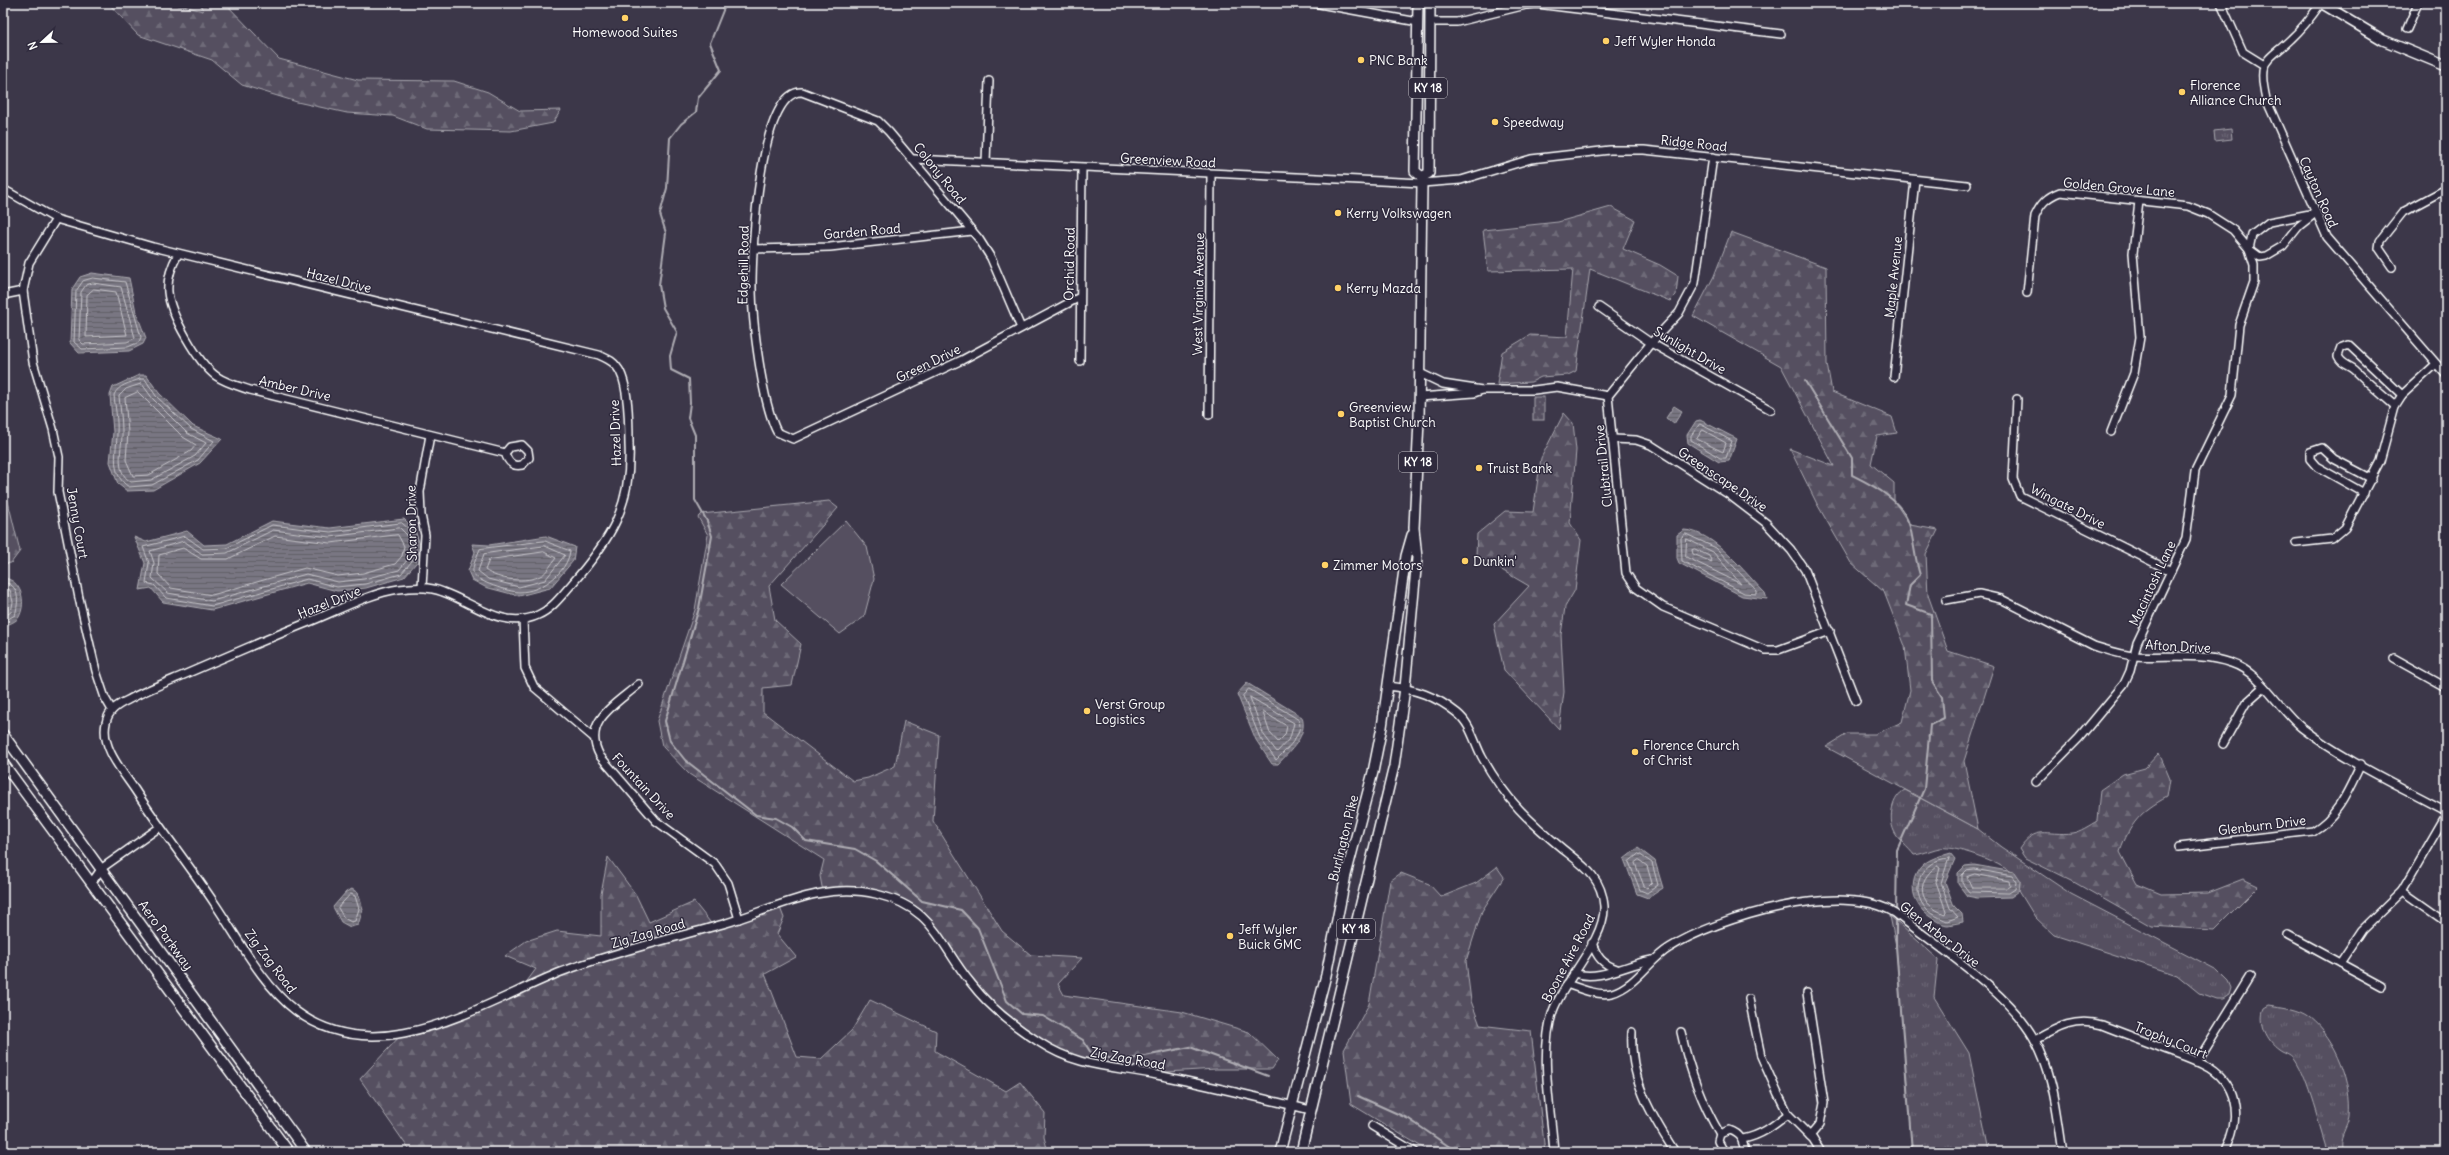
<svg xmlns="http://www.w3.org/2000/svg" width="2449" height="1155" viewBox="0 0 2449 1155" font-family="Delius,sans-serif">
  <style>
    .grass { fill: url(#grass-tufts); stroke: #aaa8b0 }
    .forest { fill: url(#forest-firs); stroke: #aaa8b0 }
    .garden { fill: url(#garden-dots); stroke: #aaa8b0 }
    .pitch { fill: #555060; stroke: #aaa8b0 }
    .water { fill: url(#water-rules); stroke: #afadb4 }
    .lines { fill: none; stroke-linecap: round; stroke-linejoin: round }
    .shore { stroke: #c9c8cd; stroke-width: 1 }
    .stream { stroke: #afadb4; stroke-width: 2 }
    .minor-casing { stroke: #fff; stroke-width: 10 }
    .major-casing { stroke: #fff; stroke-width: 12 }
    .minor { stroke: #2f2a3d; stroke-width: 7 }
    .major { stroke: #2f2a3d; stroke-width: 9 }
    .poi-dot { fill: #ffd166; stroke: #2f2a3d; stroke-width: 1.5 }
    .labels { text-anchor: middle; stroke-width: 3; stroke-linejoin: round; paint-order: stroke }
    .shield { fill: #2f2a3d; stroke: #c1bfc5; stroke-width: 1 }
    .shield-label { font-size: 12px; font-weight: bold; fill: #fff }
    .poi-label { font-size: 13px; fill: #fff; stroke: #2f2a3d; text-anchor: start }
    .street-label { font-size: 13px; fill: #fff; stroke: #2f2a3d }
  </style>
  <defs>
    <pattern id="grass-tufts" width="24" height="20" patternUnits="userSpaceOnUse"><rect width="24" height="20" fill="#555060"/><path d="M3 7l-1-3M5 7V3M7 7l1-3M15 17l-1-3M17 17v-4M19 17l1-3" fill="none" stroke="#6e6a78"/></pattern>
    <pattern id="forest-firs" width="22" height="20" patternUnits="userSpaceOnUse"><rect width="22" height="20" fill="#555060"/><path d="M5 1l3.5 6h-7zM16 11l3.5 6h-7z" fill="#6e6a78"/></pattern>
    <pattern id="garden-dots" width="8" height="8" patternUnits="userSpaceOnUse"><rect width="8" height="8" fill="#555060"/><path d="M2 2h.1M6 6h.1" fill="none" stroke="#6e6a78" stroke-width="1.8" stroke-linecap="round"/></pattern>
    <pattern id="water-rules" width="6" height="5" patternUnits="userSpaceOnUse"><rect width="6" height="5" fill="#797682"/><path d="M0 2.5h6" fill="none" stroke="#626167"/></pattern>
  </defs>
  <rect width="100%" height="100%" fill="#3c3749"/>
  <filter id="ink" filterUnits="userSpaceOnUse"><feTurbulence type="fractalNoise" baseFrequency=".025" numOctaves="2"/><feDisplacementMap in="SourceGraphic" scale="8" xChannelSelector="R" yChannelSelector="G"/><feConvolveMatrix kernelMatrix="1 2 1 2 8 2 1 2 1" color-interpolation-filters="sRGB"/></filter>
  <g filter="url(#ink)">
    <g class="grass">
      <path d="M2231,129L2232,139L2215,141L2214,131Z"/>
      <path d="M1905,790L1978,829L2001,847L2071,894L2217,970L2228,981L2231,988L2229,995L2223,999H2216L2199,993L2177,975L2054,935L2035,917L2019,891L2020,881C2009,865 1967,850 1948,848C1936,846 1926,854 1914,855C1909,848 1897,839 1894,831C1888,818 1892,796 1905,790Z"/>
      <path d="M1890,916L1938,959L1934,997L1969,1053L1989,1152H1912L1896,946Z"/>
      <path d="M2269,1006C2282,1008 2300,1010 2310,1018C2337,1039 2353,1084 2350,1117C2349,1129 2338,1139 2343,1152H2327C2319,1128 2307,1078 2294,1059C2290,1053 2284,1053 2279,1049C2267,1041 2258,1022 2264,1009Z"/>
    </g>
    <g class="forest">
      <path d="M108,3H172L203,11L200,3H225L279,59L358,80L454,81L488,92L520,111L561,110L553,123L511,131L427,129L393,116L347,113L297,102L242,85L212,60L138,35Z"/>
      <path d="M1611,207L1635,220L1623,249L1660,265L1678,276L1676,295L1670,301L1590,269L1576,371L1568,375L1541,377L1531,382L1497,384L1502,352L1530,335L1567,337L1573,269L1488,271L1483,230L1558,222Z"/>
      <path d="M1731,232L1826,267L1827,364L1832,392L1892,417L1897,433L1877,436L1871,464L1894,483V501L1910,525L1938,530L1926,554L1928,595L1948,651L1994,666L1964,761L1978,829L1826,747L1847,734H1875L1902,722L1910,690L1905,646L1884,592L1851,563L1817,504L1790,449L1834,466L1781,366L1693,316L1714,276Z"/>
      <path d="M1564,413L1573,423L1576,450L1570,523L1581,540L1575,590L1565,607L1561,635L1564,692L1559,729L1504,670L1494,624L1529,586L1476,555L1477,534L1505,511L1533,512L1541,458Z"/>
      <path d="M3,481L20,551L11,563L3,564Z"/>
      <path d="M829,501L838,508L769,586L775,620L801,644L792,685L763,688V712L853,781L868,778L895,766L904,721L939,735L933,821L1002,931L1031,955L1082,958L1058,984L1064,995L1182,1012L1249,1032L1278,1060L1272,1069H1216L1150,1073L1104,1068L1044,1045L987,1002L928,921L874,893L823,892L820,876L824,860L689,774L662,746L657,721L695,610L708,535L698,517L701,514Z"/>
      <path d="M2159,753L2170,779L2167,797C2141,811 2130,823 2120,852L2137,884L2161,894L2207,893L2243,879L2258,886L2214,930L2151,926L2072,881L2025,858L2019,849C2036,824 2047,836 2072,833C2080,832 2090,825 2097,821L2100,790L2123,774L2145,768Z"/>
      <path d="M608,857L636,895L649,922L694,902L714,927L779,905L784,918L777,934L796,957L765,974L797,1057L821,1059L852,1030L870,1000L936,1031L935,1051L1006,1091L1020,1082L1045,1113L1044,1137L1048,1152H411L360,1079L401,1035L519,992L536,969L505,956L526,941L557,931L601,936V894Z"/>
      <path d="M1497,867L1504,877L1482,911L1466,961L1471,1001L1480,1025L1531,1031L1545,1152H1430L1351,1104L1344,1050L1369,1004L1390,881L1401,873L1429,884L1441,897L1476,883Z"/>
    </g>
    <rect class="garden" x="1533" y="397" width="11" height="23"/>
    <path class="pitch" d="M846,521L867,547L874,579L864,617L840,634L781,584Z"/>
    <g class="water">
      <path d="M92,273L129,278L136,312L146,338L143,344L129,351L79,353L70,343L72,289L80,277Z"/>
      <path d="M139,375H146L159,393L193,426L222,439L200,463L153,490L127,491L118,484L110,462L113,432L110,395L113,387Z"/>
      <path d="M1674,406L1682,411L1674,424L1666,418Z"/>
      <path d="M1700,420L1737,439L1729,461L1719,462L1688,443L1687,435L1696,421Z"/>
      <path d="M404,519L415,530L420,545L416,563L404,577L366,588L337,591L307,583L212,610L163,602L151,588L140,590L145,563L134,537L146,542L187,531L204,545L227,544L272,521L330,528Z"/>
      <path d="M1684,530C1714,531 1745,573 1765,593L1767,599L1742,596L1679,563L1677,558V535Z"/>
      <path d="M546,536L575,547L573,561L550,588L519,596L485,587L472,580L468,571L475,552L472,544L489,545Z"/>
      <path d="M3,578C21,579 27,602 19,617C16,622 9,624 3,626Z"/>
      <path d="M1247,683L1302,717C1308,736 1290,751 1278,764H1272L1256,740L1237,694Z"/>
      <path d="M1638,848L1655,861L1663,888L1648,898L1637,894L1624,859Z"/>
      <path d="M1950,853L1955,859L1945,882L1954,906L1962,914L1963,922C1958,923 1953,924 1948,925C1943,925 1938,921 1934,919C1915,910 1906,885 1920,868C1927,859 1940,856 1950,853Z"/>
      <path d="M1974,865L2014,872L2020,881L2019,891L2011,897L1977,898L1967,896L1958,884V873L1965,866Z"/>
      <path d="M352,889L358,893L363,909L358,925L350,927L341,922L333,907L346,892Z"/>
    </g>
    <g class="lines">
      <g class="shore">
        <path d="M93,278L125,282L141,337L139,342L128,347L82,349L74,342L76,291L83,281Z"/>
        <path d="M93,283L121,287L135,338L127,342L83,344L79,340L81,292L86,285Z"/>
        <path d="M94,289L116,292L127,335L86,337L87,295Z"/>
        <path d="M140,379H145L156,396L191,429L214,441L198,460L152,485L129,487C109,474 117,452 117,433C118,420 115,407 114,395C118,385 130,383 140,379Z"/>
        <path d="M142,384L153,399L187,433L206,443L195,456L151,480L131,482C113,471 123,447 122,431C122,419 120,407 119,396L126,389Z"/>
        <path d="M138,392L183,437L196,445L191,451L149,475L133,476L126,460L128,432L125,398Z"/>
        <path d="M1700,424L1732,441L1726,458H1720L1691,440V436Z"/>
        <path d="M1703,430L1726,443L1723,452L1697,439Z"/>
        <path d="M402,523L412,532L416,544L412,561L401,574L365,584L337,587L307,579L212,606L166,598L154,585L146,583L149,563L143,547L185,536L203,549L227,548L272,525L330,532Z"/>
        <path d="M400,528L407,535L411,545L408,559L399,570L364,579L338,582L306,574L212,601L168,593L152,578L154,563L150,551L184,541L202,554L227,553L273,530L330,537Z"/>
        <path d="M1686,534L1716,548L1757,591V594L1744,593L1682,561L1681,538Z"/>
        <path d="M398,535L404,546L402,556L395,564L363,573L338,576L305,568L212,595L171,588L158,574L159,555L183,548L201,559H228L275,536L330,543Z"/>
        <path d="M1687,539L1713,552L1741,584L1686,557Z"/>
        <path d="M545,541L570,551C567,573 541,592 519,592C510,592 475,582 473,572C472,566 478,554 480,549Z"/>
        <path d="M545,546L565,555L545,580L519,587L488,579L478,571L484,554Z"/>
        <path d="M1695,549L1709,556L1712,562L1693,554L1692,550Z"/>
        <path d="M544,552L556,558C552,563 547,572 542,575C527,584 498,580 485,570L489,560Z"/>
        <path d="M3,582C20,584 19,602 15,615L3,622"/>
        <path d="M3,587L10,590L13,602L11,612L3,617"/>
        <path d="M1249,689L1299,720C1304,734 1285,751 1276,760L1260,738L1243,696Z"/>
        <path d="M1250,697L1294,723L1290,738L1277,752L1264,735Z"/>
        <path d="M1263,712L1287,726L1285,735L1278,742L1270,733Z"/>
        <path d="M1639,854L1652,863L1658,885L1647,893L1640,890L1629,862Z"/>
        <path d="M1949,858L1941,883L1950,908L1958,917L1947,921C1941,918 1932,915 1928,911C1907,891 1921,859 1949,858Z"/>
        <path d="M1639,860L1647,866L1652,883L1647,888L1644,886L1635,863Z"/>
        <path d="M1937,866L1940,868L1936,883L1946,911L1945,914C1919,905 1914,882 1937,866Z"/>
        <path d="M1974,869L2012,876L2016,882L2015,889L2009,893L1969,892L1962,883V875L1967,870Z"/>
        <path d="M1975,874L2009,881L2010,886L2007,888H1972L1967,877Z"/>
        <path d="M351,894L355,896L359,909L355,921L351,922L344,918L338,908Z"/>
      </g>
      <g class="stream">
        <path d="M726,3L710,43L721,70L698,98L696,112L681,124L670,138L667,188L660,214L666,233L659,285L663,308L677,332L670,356L671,370L689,379L690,403L688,418L695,435V500L707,521L712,536L699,608L665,721L670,741L685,760L756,815L776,818L792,827L806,841L855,849L876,861L922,901L961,910L978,928L1007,1001L1022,1014L1043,1016L1083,1040L1091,1053L1120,1061L1190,1047L1268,1076"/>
        <path d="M1805,381L1852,458V475C1874,486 1903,500 1910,527C1914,543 1915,559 1920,575L1910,585L1906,605L1931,614L1932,681L1942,697L1944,718L1930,725L1924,789L1897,850L1896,912"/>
        <path d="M1896,917V946L1912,1152"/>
        <path d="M1358,1096L1409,1119L1457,1152"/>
      </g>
      <g class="minor-casing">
        <g id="minor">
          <path d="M1314,3L1418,22"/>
          <path d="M2221,3L2243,52L2264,65"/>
          <path d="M2321,3C2312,16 2303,28 2291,39C2266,63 2257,59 2266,99L2327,237L2446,375"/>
          <path d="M1430,22H1457L1526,5L1537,4L1781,34"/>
          <path d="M2407,29L2418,3"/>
          <path d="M1713,157L1695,283L1679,313L1651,343L1608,396L1626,573L1636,588L1663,607L1765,650H1778L1830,631"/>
          <path d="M914,159L1422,183L1461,180L1531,159L1610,150H1644L1967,185"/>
          <path d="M986,162L989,81"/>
          <path d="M3,189L56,219L153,247L599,355C607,359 612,360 617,367C629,381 629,424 629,444C632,507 611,539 571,585C561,596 552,609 538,615C504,631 474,603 443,592C429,586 414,587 399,589C369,593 333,613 304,624C262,641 221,659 179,677C162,684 144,691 128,700C117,705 108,711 106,723C100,748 125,774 137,793C162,831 190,866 215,904C238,938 263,986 296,1011C379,1073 481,1004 561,972C614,952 670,939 723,924C774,909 822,881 876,894C935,908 938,943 971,983C989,1007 1014,1026 1039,1042C1078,1068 1114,1066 1157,1075C1208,1085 1260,1098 1311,1110"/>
          <path d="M56,219L29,263L23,291L33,362L53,429L59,457L58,492L79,598L96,671L105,698L112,710"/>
          <path d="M754,249L830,247L972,231"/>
          <path d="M178,254C172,265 167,279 168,292C170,314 198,363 216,376C226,383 238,386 250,390L505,453C508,462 512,467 522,465L529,458L528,451L522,445L510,447L505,453"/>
          <path d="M2392,267L2379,248L2380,241L2403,212L2446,189"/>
          <path d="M2027,293L2035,216C2041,203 2047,197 2060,192L2188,206L2208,214L2233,230L2249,249L2260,257L2266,256L2283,246L2299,226L2313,215"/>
          <path d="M3,295L23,291"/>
          <path d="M1599,307L1651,343L1771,410"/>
          <path d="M1021,328L991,258L979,239L889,132L878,121L802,92C758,90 752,253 752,286C752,320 762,403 777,432L793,439L962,360L1080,297"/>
          <path d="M1080,361L1082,168"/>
          <path d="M1420,373L1443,384L1482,390H1534L1557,387L1608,396"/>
          <path d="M1894,377L1915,180"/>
          <path d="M1419,397L1474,393L1482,390"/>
          <path d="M2017,399L2013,479L2020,496L2171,571"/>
          <path d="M2395,406C2381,394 2368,383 2355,370C2348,364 2342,365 2338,356L2341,348L2349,345L2402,395"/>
          <path d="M1209,415L1211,174"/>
          <path d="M2111,432L2134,373L2140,337L2133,253L2139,201"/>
          <path d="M1613,439L1636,440L1651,445L1728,494L1766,523L1791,550L1805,570L1856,701"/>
          <path d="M2364,493L2316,466L2310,459V452L2322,448L2334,459L2372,479"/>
          <path d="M2296,543L2332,539L2345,528L2380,461L2395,406L2402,395L2436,364"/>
          <path d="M422,587L425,535L421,515L420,492L430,435"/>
          <path d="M1946,600L1979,594L2001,599L2094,646C2107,650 2121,655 2135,656C2167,658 2201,652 2231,663C2262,673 2278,709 2302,728C2345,761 2398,785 2446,811"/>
          <path d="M523,619L525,668L534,687L593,737"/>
          <path d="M2394,658L2446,687"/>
          <path d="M639,684C616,704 581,722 600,756L656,821L715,864L728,883L739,919"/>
          <path d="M1388,686C1415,689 1436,696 1457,713C1471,724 1474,742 1482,757C1492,775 1505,794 1519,809C1533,824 1548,837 1564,850C1584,866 1602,878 1604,906C1606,939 1564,980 1553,1011C1539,1052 1551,1109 1554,1152"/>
          <path d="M2223,744L2246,703L2264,687"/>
          <path d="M2036,782L2079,738L2124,684L2130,671L2137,643L2186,539L2195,471L2232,395L2239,325L2254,282V265L2249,249L2252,235L2269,222L2315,213"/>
          <path d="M2179,847L2313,831C2338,817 2349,789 2361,764"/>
          <path d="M92,882L102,868L160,827"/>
          <path d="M2402,891L2446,922"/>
          <path d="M2288,935L2382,986"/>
          <path d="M1592,943C1597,957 1602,964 1617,969"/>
          <path d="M2340,963L2362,930L2402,891L2446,815"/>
          <path d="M1574,973C1599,982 1627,964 1652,960"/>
          <path d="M1567,984C1581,989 1598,996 1612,993C1636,986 1649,960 1669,948C1718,917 1843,880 1895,913C1940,949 2007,990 2035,1040C2054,1074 2057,1114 2063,1152"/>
          <path d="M1807,993L1824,1103L1820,1124L1810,1136"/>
          <path d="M1749,999L1761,1056L1778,1094L1788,1114L1813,1139L1821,1152"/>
          <path d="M1632,1032C1629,1078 1651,1115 1675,1152"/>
          <path d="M1681,1032C1689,1069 1701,1102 1720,1134"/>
          <path d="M2035,1040C2058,1027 2076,1017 2102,1025C2122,1033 2142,1040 2162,1048C2178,1054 2195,1059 2210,1068C2239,1086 2240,1124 2225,1152"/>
          <path d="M2197,1062L2250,976"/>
          <path d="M1372,1126L1415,1152"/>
          <path d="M1743,1139C1762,1135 1773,1126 1788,1114"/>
          <path d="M1724,1152L1718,1141L1720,1134L1729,1130C1741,1134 1743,1141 1745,1152"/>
        </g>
      </g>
      <g class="major-casing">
        <g id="major">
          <path d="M2321,3L2383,40L2446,66"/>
          <path d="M1422,177L1429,173L1430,3"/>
          <path d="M3,734L306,1152"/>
          <path d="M3,763L289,1152"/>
          <path d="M1280,1152L1326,975L1346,875L1373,772L1382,727L1406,556L1412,535"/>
          <path d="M1301,1152L1394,766L1405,688L1417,558L1414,528L1419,420L1422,183V177L1415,171L1418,3"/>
        </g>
      </g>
      <use href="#minor" class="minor"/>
      <use href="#major" class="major"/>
    </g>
  </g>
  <g class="poi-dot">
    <circle cx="625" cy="18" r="4"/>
    <circle cx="1606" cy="41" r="4"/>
    <circle cx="1361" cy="60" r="4"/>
    <circle cx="2182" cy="92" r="4"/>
    <circle cx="1495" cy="122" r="4"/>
    <circle cx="1338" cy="213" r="4"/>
    <circle cx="1338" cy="288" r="4"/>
    <circle cx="1341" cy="414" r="4"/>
    <circle cx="1479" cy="468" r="4"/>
    <circle cx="1465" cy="561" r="4"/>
    <circle cx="1325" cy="565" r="4"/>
    <circle cx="1087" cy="711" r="4"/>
    <circle cx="1635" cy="752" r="4"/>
    <circle cx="1230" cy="936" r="4"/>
  </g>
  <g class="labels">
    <g class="shield">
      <rect x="1409" y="78" width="38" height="20" rx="3"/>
      <rect x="1399" y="452" width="38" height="20" rx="3"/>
      <rect x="1337" y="919" width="38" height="20" rx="3"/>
    </g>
    <g class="shield-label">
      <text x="1428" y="92">KY 18</text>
      <text x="1418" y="466">KY 18</text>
      <text x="1356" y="933">KY 18</text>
    </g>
    <g class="poi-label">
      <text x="625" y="37" text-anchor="middle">Homewood Suites</text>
      <text x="1614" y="46">Jeff Wyler Honda</text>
      <text x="1369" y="65">PNC Bank</text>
      <text x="2190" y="90">Florence<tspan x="2190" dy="15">Alliance Church</tspan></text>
      <text x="1503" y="127">Speedway</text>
      <text x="1346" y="218">Kerry Volkswagen</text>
      <text x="1346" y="293">Kerry Mazda</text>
      <text x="1349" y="412">Greenview<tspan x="1349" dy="15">Baptist Church</tspan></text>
      <text x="1487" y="473">Truist Bank</text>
      <text x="1473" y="566">Dunkin'</text>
      <text x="1333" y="570">Zimmer Motors</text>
      <text x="1095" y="709">Verst Group<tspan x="1095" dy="15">Logistics</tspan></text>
      <text x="1643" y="750">Florence Church<tspan x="1643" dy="15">of Christ</tspan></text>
      <text x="1238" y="934">Jeff Wyler<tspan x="1238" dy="15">Buick GMC</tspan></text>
    </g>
    <g class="street-label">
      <text transform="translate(1694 143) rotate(6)" y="5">Ridge Road</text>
      <text transform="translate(1168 160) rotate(3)" y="5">Greenview Road</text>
      <text transform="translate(940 173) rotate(51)" y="5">Colony Road</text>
      <text transform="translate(2119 187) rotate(5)" y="5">Golden Grove Lane</text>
      <text transform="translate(2319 192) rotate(66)" y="5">Cayton Road</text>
      <text transform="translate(862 231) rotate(-5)" y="5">Garden Road</text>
      <text transform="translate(1069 264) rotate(-89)" y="5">Orchid Road</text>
      <text transform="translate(743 265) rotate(-89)" y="5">Edgehill Road</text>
      <text transform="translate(1893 277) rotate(-84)" y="5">Maple Avenue</text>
      <text transform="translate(339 280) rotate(14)" y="5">Hazel Drive</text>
      <text transform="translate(1198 294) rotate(-89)" y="5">West Virginia Avenue</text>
      <text transform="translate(1690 350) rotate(30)" y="5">Sunlight Drive</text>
      <text transform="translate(928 363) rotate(-26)" y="5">Green Drive</text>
      <text transform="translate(295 388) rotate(13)" y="5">Amber Drive</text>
      <text transform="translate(615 433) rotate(-92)" y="5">Hazel Drive</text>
      <text transform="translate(1603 466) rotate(-96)" y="5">Clubtrail Drive</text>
      <text transform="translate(1723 479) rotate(34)" y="5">Greenscape Drive</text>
      <text transform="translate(2068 506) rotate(27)" y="5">Wingate Drive</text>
      <text transform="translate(78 523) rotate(80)" y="5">Jenny Court</text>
      <text transform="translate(411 523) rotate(-91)" y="5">Sharon Drive</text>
      <text transform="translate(2152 583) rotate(-65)" y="5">Macintosh Lane</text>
      <text transform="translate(329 602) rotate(-22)" y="5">Hazel Drive</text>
      <text transform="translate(2178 646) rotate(3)" y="5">Afton Drive</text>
      <text transform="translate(644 786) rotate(47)" y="5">Fountain Drive</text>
      <text transform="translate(2262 825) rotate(-7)" y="5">Glenburn Drive</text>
      <text transform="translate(1343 838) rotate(-76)" y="5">Burlington Pike</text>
      <text transform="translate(648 933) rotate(-16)" y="5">Zig Zag Road</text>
      <text transform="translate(1940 934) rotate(38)" y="5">Glen Arbor Drive</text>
      <text transform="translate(166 935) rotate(54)" y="5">Aero Parkway</text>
      <text transform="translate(1568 958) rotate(-62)" y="5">Boone Aire Road</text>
      <text transform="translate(271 961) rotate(53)" y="5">Zig Zag Road</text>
      <text transform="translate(2171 1040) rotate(22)" y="5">Trophy Court</text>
      <text transform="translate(1128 1058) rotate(10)" y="5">Zig Zag Road</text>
    </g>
  </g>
  <rect width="2449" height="1155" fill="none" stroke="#2f2a3d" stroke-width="16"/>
  <rect x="8" y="8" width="2433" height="1139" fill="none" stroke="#fff" stroke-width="1.5" filter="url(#ink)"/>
  <g transform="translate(42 42) rotate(248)" stroke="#2f2a3d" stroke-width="3" paint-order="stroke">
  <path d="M0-3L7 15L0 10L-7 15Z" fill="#ffffff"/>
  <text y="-6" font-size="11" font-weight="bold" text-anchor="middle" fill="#ffffff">N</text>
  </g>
</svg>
